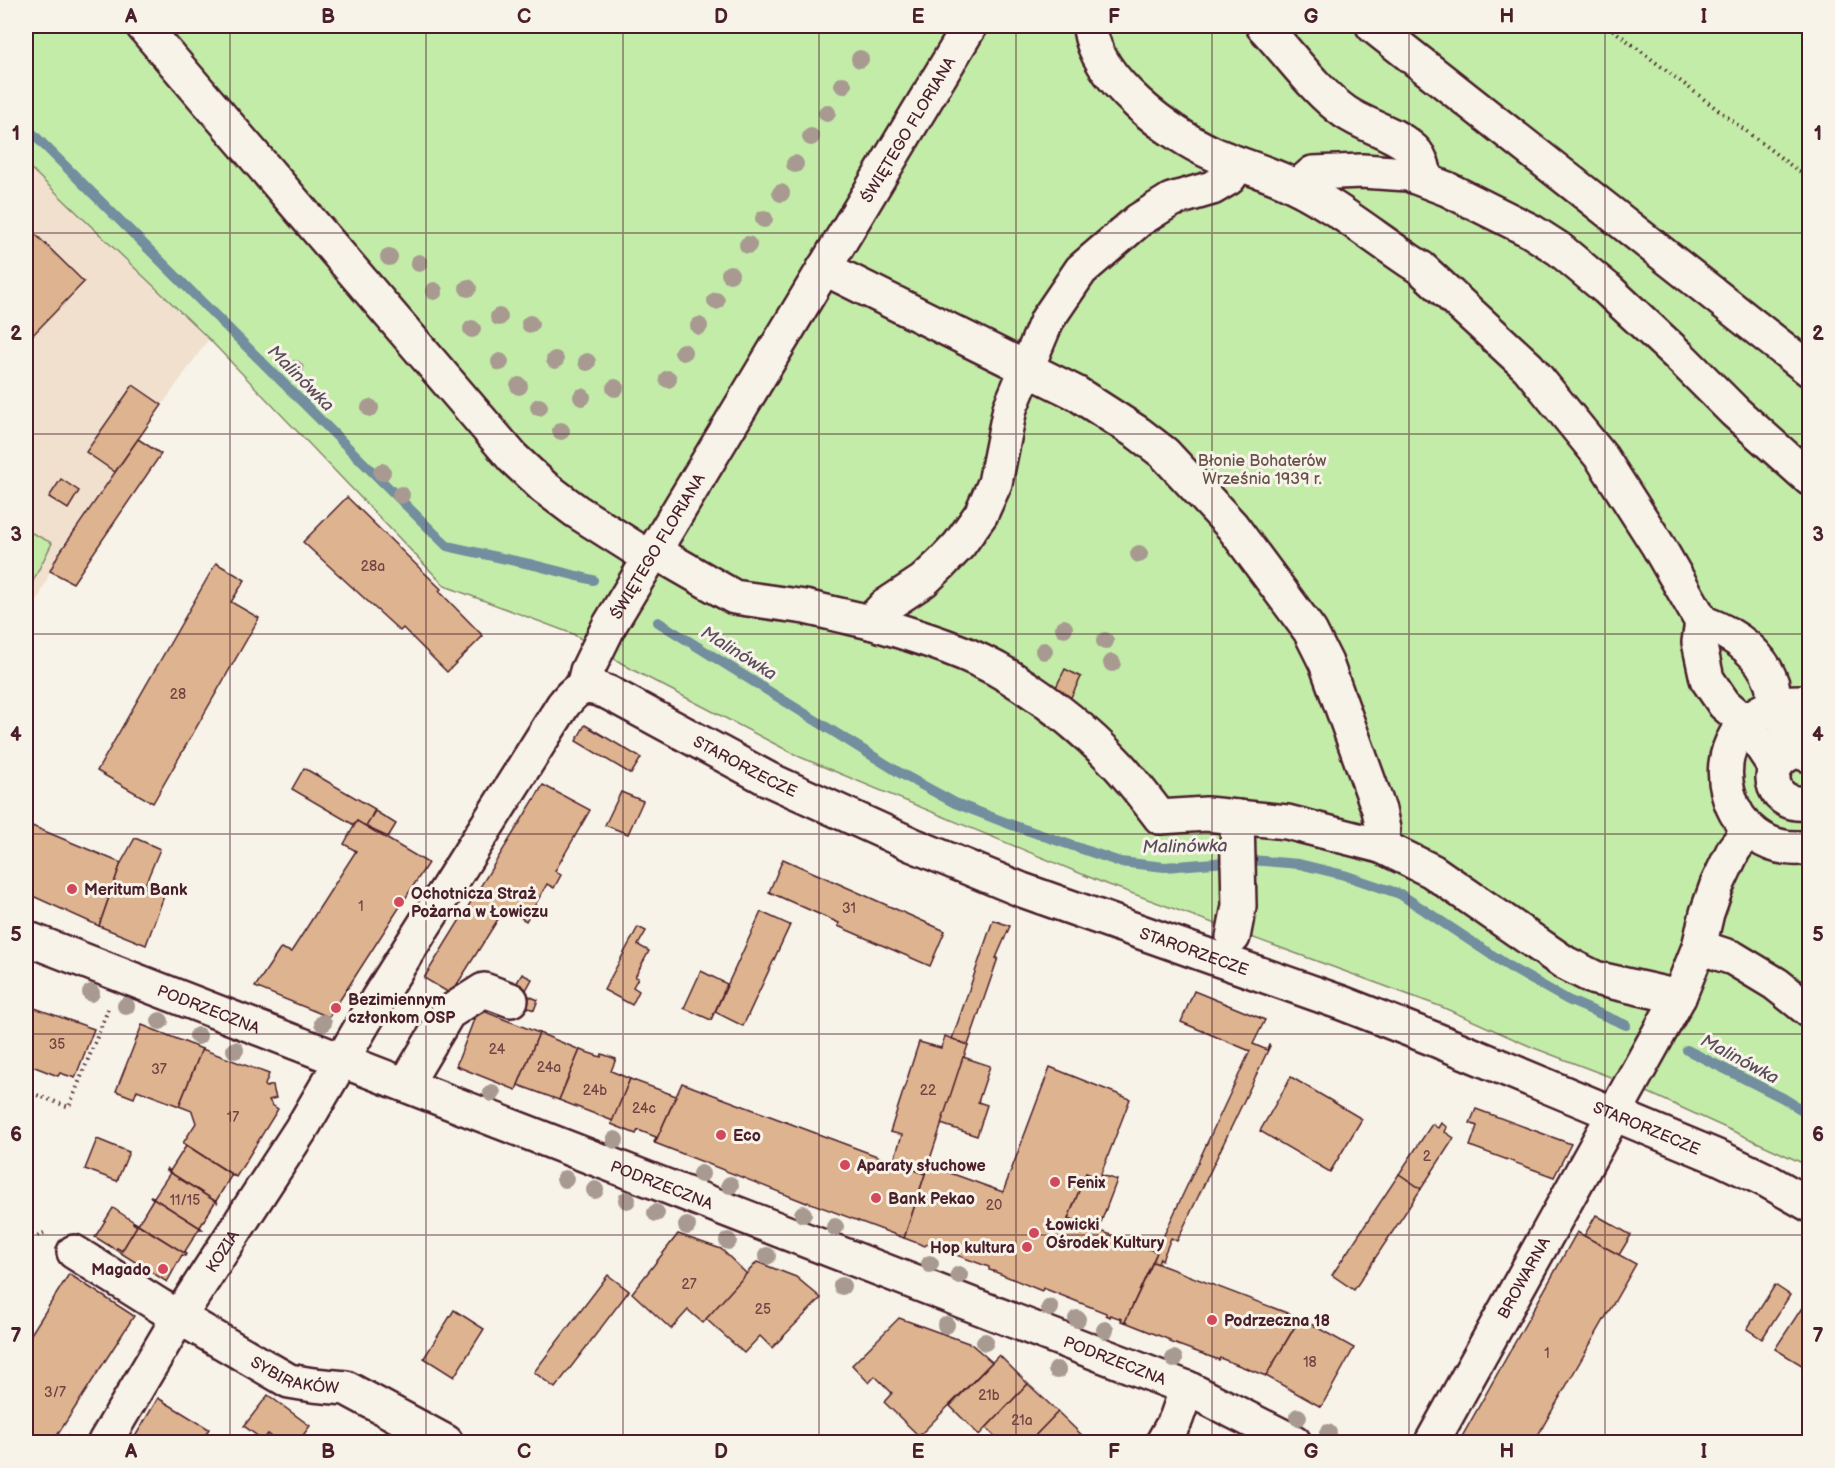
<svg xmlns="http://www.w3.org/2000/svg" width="1835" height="1468" viewBox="0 0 1835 1468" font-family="'Balsamiq Sans',sans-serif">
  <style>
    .built { fill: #f0e0cd }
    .green { fill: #c3eca8; stroke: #86866a; stroke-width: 1.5 }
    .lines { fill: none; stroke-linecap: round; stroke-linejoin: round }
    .stream { stroke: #728e9f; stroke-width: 10 }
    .building { fill: #deb38f; stroke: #4a1f2b; stroke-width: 1.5 }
    .minor-casing { stroke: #4a1f2b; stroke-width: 38 }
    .path { stroke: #4a1f2b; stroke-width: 4; stroke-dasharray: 1.5 4.5; stroke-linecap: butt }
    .minor { stroke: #f7f3e8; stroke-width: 33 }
    .tree { fill: #a89a91 }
    .grid { fill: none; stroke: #4a1f2b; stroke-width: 1.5; stroke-opacity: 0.55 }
    .poi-dot { fill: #d1495b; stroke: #f7f3e8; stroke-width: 2 }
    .labels { text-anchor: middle; stroke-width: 6; stroke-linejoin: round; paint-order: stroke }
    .number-label { font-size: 14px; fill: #6f4444 }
    .street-label { font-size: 16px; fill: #4a1f2b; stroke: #f7f3e8 }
    .park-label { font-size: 16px; fill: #68524a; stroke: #f7f3e8 }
    .poi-label { font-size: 16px; font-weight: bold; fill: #4a1f2b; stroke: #f7f3e8; text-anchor: start }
    .water-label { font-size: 18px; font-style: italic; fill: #5b4d5c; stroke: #f7f3e8 }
    .neatline { fill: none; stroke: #4a1f2b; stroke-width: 2 }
    .grid-label { font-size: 20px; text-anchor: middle; font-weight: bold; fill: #4a1f2b }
  </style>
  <rect width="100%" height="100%" fill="#f7f3e8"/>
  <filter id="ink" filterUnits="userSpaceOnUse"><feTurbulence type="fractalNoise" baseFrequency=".0167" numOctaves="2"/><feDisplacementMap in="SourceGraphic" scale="12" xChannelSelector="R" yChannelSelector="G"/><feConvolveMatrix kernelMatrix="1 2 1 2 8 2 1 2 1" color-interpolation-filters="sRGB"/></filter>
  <g filter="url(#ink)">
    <path class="built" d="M26,165L208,340L60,549L26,627Z"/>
    <g class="green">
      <path d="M26,26H1809V1166L1634,1086L1534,1048L1442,1007L1101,882L800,757L633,670L573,634L445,586L209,339L26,164Z"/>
      <path d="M26,530L52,543L26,595Z"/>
    </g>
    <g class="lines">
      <g class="stream">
        <path d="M26,127L447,546L534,565L593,580"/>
        <path d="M658,622L900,773L955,803L1012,825L1120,862L1165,867L1251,860L1299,864L1344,875L1400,894L1513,969L1568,1000L1626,1025"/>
        <path d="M1687,1050L1783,1098L1810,1115"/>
      </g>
    </g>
    <g class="building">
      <path d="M26,225L84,282L26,342Z"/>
      <path d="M133,385L162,405L115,472L86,452Z"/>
      <path d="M138,439L161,454L73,583L50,571L58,555Z"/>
      <path d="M61,479L79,491L68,509L49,497Z"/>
      <path d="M347,497L441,589L439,591L483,636L447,672L403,628L400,631L303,542Z"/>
      <path d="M216,563L245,580L231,602L259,618L153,803L97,771Z"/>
      <path d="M1065,669L1081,677L1070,699L1054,691Z"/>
      <path d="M585,725L641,758L631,774L576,741Z"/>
      <path d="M304,768L375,809L366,827L357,821L354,825L292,789Z"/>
      <path d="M543,785L590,810L555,871L561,875L554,888L547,884L526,921L505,908L451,994L424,978Z"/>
      <path d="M621,792L643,801L628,834L605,825Z"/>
      <path d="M375,811L396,824L388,837L366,827Z"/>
      <path d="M357,821L428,863L329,1017L255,987L281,948L291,952L356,851L344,844Z"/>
      <path d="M26,823L32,826L26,843Z"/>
      <path d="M32,826L121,863L99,926L26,893V843Z"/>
      <path d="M135,838L160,849L144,887L164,896L146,945L99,926L121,863Z"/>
      <path d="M783,859L945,931L930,966L838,926L839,923L769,892Z"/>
      <path d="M761,912L790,925L743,1026L715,1012Z"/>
      <path d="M993,920L1010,926L996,958H998L968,1045L952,1039Z"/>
      <path d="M638,927L646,931L638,945L649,951L635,977L638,978L633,987L639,991L632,1005L604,990Z"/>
      <path d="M701,971L727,984L711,1020L684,1008Z"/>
      <path d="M522,974L532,979L526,990L516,984Z"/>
      <path d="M1194,991L1265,1020L1253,1044L1267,1050L1269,1045L1270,1046L1177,1241L1171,1238L1162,1260L1160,1258L1158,1264L1153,1262L1164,1235L1250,1051L1181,1022Z"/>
      <path d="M522,993L538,1000L534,1010L518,1004Z"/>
      <path d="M26,1005L94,1029L75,1078L60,1073L58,1076L27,1064L29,1059L26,1058Z"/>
      <path d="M478,1009L539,1033L516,1090L456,1066Z"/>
      <path d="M142,1025L202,1049L179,1106L137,1090L134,1098L116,1091Z"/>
      <path d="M539,1033L580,1050L559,1100L518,1085Z"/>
      <path d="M945,1036L968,1045L925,1174L893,1163L902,1135L890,1132L919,1042L941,1048Z"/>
      <path d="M202,1049L269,1074L265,1085L266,1087L273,1085L274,1091L276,1098L269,1100L272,1105L278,1109L236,1177L183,1143L196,1123L192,1111L179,1106Z"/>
      <path d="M580,1050L601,1057L602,1054L616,1059L611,1071L630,1079L613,1121L559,1100Z"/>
      <path d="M963,1057L990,1066L978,1102L987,1105L977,1136L941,1124Z"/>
      <path d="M1050,1067L1130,1099L1099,1179L1086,1173L1068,1219L1157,1252L1125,1322L1121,1321L1122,1319L1110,1315V1317L1106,1315V1313L1043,1288L1042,1291L993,1271L989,1270V1267L927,1244L925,1246L904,1238L928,1165L1003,1192Z"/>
      <path d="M1291,1077L1362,1119L1330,1172L1260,1131Z"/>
      <path d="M630,1079L676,1096L655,1143L654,1142L656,1137L638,1130L636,1134L611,1124Z"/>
      <path d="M682,1083L925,1174L904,1238L808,1202L807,1203L655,1143Z"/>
      <path d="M1476,1109L1571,1144L1554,1177L1470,1146L1477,1126L1470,1123Z"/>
      <path d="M1441,1123L1447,1127L1445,1132L1454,1138L1421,1189L1399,1174L1432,1124L1438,1128Z"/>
      <path d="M97,1139L129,1152L117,1181L85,1169Z"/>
      <path d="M183,1143L234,1176H231L216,1201L218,1203L166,1170L167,1168L170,1171L186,1146Z"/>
      <path d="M166,1170L218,1203L215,1202L200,1227L202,1229L150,1196L154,1197L170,1173Z"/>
      <path d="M1086,1173L1099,1179L1101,1175L1117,1180L1098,1230L1068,1219Z"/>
      <path d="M1399,1174L1421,1189L1354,1290L1332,1275Z"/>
      <path d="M150,1196L202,1229H199L184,1253L138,1224L153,1199Z"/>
      <path d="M113,1208L134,1222L133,1223L137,1226L122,1251L117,1248L116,1250L95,1237Z"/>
      <path d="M1596,1215L1631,1235L1619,1255L1584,1236Z"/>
      <path d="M134,1222L186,1254L185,1256L182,1255L167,1282L116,1250L117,1248L122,1251L137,1226L133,1223Z"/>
      <path d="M1577,1232L1636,1264L1534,1442H1459Z"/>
      <path d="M678,1234L721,1249L747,1274L703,1323L688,1310L671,1329L632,1293Z"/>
      <path d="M757,1262L796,1277L821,1298L772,1348L760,1336L744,1353L706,1319Z"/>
      <path d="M1153,1262L1300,1318L1266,1376L1220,1358L1219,1360L1170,1342V1340L1125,1322Z"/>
      <path d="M69,1274L134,1316L53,1442H26V1342Z"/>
      <path d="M608,1275L629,1291L555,1388L534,1372Z"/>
      <path d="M1775,1285L1790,1295L1762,1339L1747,1329Z"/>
      <path d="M1807,1300L1810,1302V1360L1805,1367L1775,1349Z"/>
      <path d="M454,1310L484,1329L454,1377L424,1358Z"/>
      <path d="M899,1318L971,1344L992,1362L919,1436L884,1402L892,1393L875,1376L869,1383L852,1365Z"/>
      <path d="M1300,1318L1354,1348L1321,1407L1266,1376Z"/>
      <path d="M999,1355L1028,1384L979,1435L950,1406Z"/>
      <path d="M1028,1384L1058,1412L1029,1442H1001L986,1428Z"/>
      <path d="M268,1395L310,1426L298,1442H279L268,1434L263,1440L244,1426Z"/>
      <path d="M158,1398L209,1429L201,1442H136L133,1440Z"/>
      <path d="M1058,1412L1089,1442H1029Z"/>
      <path d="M375,1433L390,1442H369Z"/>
      <path d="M268,1434L279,1442H262Z"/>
    </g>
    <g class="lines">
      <g class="minor-casing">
        <g id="minor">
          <path d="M143,26L513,458L544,487L576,511L650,558"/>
          <path d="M1263,26C1289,53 1315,91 1345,112C1365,126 1391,131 1410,147C1420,154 1425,168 1424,179"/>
          <path d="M1373,26L1810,370"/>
          <path d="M1090,29C1097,80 1169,134 1214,154C1239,165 1266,172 1291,184C1333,204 1371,235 1410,261L1421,268L1528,367L1602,458L1657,544L1702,622L1699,642L1707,679L1724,704L1746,723L1775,767"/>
          <path d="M1297,187L1313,173L1362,171L1408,174L1447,189L1531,231L1559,249L1606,288L1679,356L1735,412L1810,479"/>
          <path d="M824,268L1076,393L1138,433L1164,453L1232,526L1310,631L1326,663L1379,810L1383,829L1381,846"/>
          <path d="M654,551L734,597L805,607L870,622L885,606L923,581L941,564L959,545L981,514L995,483L1010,408L1047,320L1081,270L1139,220L1171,200L1212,188L1229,178L1239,164"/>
          <path d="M870,622C916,636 969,651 1010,677C1048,701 1086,731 1117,764C1132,780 1146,799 1160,817L1206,814L1237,817L1239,906L1233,937"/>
          <path d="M1702,622C1732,633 1761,651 1772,684C1774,692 1772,700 1776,707C1784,723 1795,739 1805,754"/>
          <path id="s1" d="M583,687L587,671L609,626L970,26"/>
          <path d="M1810,702C1797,702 1785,701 1773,706C1691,736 1723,861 1810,847"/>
          <path d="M1791,753C1758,768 1774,811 1810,802"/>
          <path d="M1237,817L1287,822L1381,846L1432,871L1565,963L1595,978L1679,997"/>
          <path id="s2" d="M26,938L1187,1388L1294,1442"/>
          <path d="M1699,947L1733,958L1776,984L1810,1011"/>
          <path d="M406,1084L448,1013L484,990L511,1000"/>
          <path id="s3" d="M74,1252L160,1306L289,1381L313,1385L346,1388L446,1442"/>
          <path id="s4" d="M105,1442L179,1317L305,1123L377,1000L563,705C579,685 585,684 609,693L768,779L913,845L1022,890L1342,1003L1434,1039L1720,1158L1766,1180L1810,1205"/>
          <path d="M1163,1442L1176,1419L1187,1388"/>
          <path id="s5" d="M1432,1442L1679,997L1699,947L1707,913L1717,885L1734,849L1749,830"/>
        </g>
      </g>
      <g class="path">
        <path d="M1608,26L1810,180"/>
        <path d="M26,1091L69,1107L109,1007"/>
        <path d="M26,1240L44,1233"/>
        <path d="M59,1442L63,1435L73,1440"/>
      </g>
      <use href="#minor" class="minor"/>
    </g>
    <g class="tree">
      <circle cx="860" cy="59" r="9"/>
      <circle cx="843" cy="85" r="9"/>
      <circle cx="827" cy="113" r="9"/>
      <circle cx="811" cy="137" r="9"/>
      <circle cx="795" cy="164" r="9"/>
      <circle cx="781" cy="193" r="9"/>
      <circle cx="764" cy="219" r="9"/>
      <circle cx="748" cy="245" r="9"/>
      <circle cx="389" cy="257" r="9"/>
      <circle cx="419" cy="263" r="9"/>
      <circle cx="730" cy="274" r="9"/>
      <circle cx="468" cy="288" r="9"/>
      <circle cx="434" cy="291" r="9"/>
      <circle cx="716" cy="301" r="9"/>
      <circle cx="499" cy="317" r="9"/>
      <circle cx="530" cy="324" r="9"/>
      <circle cx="699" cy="326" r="9"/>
      <circle cx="472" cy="329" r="9"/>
      <circle cx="683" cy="352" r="9"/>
      <circle cx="555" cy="360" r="9"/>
      <circle cx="500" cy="362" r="9"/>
      <circle cx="587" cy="362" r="9"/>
      <circle cx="295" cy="369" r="9"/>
      <circle cx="668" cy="379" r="9"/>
      <circle cx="519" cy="386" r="9"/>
      <circle cx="615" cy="388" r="9"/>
      <circle cx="582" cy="397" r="9"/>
      <circle cx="539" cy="407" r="9"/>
      <circle cx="370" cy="408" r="9"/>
      <circle cx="561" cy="431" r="9"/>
      <circle cx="382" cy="472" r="9"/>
      <circle cx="401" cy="495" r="9"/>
      <circle cx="1139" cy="554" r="9"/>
      <circle cx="1064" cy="628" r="9"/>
      <circle cx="1105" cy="641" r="9"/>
      <circle cx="1044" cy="651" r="9"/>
      <circle cx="1112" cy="663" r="9"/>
      <circle cx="91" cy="993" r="9"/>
      <circle cx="126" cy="1006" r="9"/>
      <circle cx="160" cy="1021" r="9"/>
      <circle cx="323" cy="1023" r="9"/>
      <circle cx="198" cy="1036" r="9"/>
      <circle cx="235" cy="1050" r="9"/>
      <circle cx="492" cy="1093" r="9"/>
      <circle cx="615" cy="1140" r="9"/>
      <circle cx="701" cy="1174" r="9"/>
      <circle cx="565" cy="1179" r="9"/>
      <circle cx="730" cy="1185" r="9"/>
      <circle cx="595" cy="1190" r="9"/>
      <circle cx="627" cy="1200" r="9"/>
      <circle cx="656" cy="1213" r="9"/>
      <circle cx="803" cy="1214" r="9"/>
      <circle cx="687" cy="1226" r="9"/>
      <circle cx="835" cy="1227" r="9"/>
      <circle cx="728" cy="1241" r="9"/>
      <circle cx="767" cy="1256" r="9"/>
      <circle cx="930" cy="1264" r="9"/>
      <circle cx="959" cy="1275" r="9"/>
      <circle cx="842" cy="1286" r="9"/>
      <circle cx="1050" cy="1308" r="9"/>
      <circle cx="1077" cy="1319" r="9"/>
      <circle cx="946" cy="1325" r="9"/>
      <circle cx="1105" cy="1330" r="9"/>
      <circle cx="985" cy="1342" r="9"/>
      <circle cx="1174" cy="1359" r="9"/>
      <circle cx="1057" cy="1370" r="9"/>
      <circle cx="1298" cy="1417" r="9"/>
      <circle cx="1328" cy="1433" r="9"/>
    </g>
  </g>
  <path class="grid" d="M230,26V1442M426,26V1442M623,26V1442M819,26V1442M1016,26V1442M1212,26V1442M1409,26V1442M1605,26V1442M26,233H1810M26,434H1810M26,634H1810M26,834H1810M26,1034H1810M26,1235H1810"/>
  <g class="poi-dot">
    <circle cx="72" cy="889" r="6"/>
    <circle cx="399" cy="902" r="6"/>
    <circle cx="336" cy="1008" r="6"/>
    <circle cx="721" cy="1135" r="6"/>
    <circle cx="845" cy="1165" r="6"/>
    <circle cx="1055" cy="1182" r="6"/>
    <circle cx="876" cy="1198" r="6"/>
    <circle cx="1034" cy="1233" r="6"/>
    <circle cx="1027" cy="1247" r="6"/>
    <circle cx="163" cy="1269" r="6"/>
    <circle cx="1212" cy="1320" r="6"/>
  </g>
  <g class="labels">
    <g class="number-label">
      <text x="373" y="571">28a</text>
      <text x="178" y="699">28</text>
      <text x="361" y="911">1</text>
      <text x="849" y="913">31</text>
      <text x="57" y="1049">35</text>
      <text x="497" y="1054">24</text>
      <text x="549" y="1072">24a</text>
      <text x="159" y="1074">37</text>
      <text x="595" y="1095">24b</text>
      <text x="928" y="1095">22</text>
      <text x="644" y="1113">24c</text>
      <text x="233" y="1122">17</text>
      <text x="1427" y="1161">2</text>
      <text x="185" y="1205">11/15</text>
      <text x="994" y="1210">20</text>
      <text x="689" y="1289">27</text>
      <text x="763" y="1314">25</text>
      <text x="1547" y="1358">1</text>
      <text x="1310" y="1367">18</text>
      <text x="55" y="1397">3/7</text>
      <text x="989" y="1400">21b</text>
      <text x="1022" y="1425">21a</text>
    </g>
    <g class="street-label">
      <text dy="6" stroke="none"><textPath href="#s1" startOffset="646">ŚWIĘTEGO FLORIANA</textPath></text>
      <text dy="6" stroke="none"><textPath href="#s1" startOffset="160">ŚWIĘTEGO FLORIANA</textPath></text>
      <text dy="6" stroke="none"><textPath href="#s4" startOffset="1076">STARORZECZE</textPath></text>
      <text dy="6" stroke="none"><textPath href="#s4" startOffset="1562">STARORZECZE</textPath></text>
      <text dy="6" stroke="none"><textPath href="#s2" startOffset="196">PODRZECZNA</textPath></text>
      <text dy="6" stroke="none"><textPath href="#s4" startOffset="2048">STARORZECZE</textPath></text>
      <text dy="6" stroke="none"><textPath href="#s2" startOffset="682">PODRZECZNA</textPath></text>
      <text dy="6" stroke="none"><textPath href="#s4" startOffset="224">KOZIA</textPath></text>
      <text dy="6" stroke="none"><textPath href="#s5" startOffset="188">BROWARNA</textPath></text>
      <text dy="6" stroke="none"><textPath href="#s2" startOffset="1168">PODRZECZNA</textPath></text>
      <text dy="6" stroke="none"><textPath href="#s3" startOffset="255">SYBIRAKÓW</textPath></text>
    </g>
    <g class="park-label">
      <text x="1262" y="466">Błonie Bohaterów<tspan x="1262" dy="18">Września 1939 r.</tspan></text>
    </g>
    <g class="poi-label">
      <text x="84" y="895">Meritum Bank</text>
      <text x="411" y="899">Ochotnicza Straż<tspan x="411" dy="18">Pożarna w Łowiczu</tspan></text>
      <text x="348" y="1005">Bezimiennym<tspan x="348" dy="18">członkom OSP</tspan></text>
      <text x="733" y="1141">Eco</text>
      <text x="857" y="1171">Aparaty słuchowe</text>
      <text x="1067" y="1188">Fenix</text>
      <text x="888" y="1204">Bank Pekao</text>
      <text x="1046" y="1230">Łowicki<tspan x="1046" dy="18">Ośrodek Kultury</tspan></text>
      <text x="1015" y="1253" text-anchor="end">Hop kultura</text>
      <text x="151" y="1275" text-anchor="end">Magado</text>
      <text x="1224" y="1326">Podrzeczna 18</text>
    </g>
    <g class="water-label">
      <text transform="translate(301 378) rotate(45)" y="6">Malinówka</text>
      <text transform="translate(739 653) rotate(32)" y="6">Malinówka</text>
      <text transform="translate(1185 846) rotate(-1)" y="6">Malinówka</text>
      <text transform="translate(1740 1059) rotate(28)" y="6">Malinówka</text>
    </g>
  </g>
  <rect width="1835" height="1468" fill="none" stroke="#f7f3e8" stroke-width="66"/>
  <rect x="33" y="33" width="1769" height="1402" class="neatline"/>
  <g class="grid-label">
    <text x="131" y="23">A</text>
    <text x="328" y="23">B</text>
    <text x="524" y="23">C</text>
    <text x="721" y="23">D</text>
    <text x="918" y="23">E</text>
    <text x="1114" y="23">F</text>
    <text x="1311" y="23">G</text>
    <text x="1507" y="23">H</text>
    <text x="1704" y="23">I</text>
    <text x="16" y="140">1</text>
    <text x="1818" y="140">1</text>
    <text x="16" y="340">2</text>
    <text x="1818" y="340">2</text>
    <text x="16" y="541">3</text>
    <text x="1818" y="541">3</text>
    <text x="16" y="741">4</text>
    <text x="1818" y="741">4</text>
    <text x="16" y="941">5</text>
    <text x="1818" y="941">5</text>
    <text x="16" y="1141">6</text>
    <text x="1818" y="1141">6</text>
    <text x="16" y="1342">7</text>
    <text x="1818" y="1342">7</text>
    <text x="131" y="1458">A</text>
    <text x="328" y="1458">B</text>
    <text x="524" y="1458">C</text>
    <text x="721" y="1458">D</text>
    <text x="918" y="1458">E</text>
    <text x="1114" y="1458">F</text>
    <text x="1311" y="1458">G</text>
    <text x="1507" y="1458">H</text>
    <text x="1704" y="1458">I</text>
  </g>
</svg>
